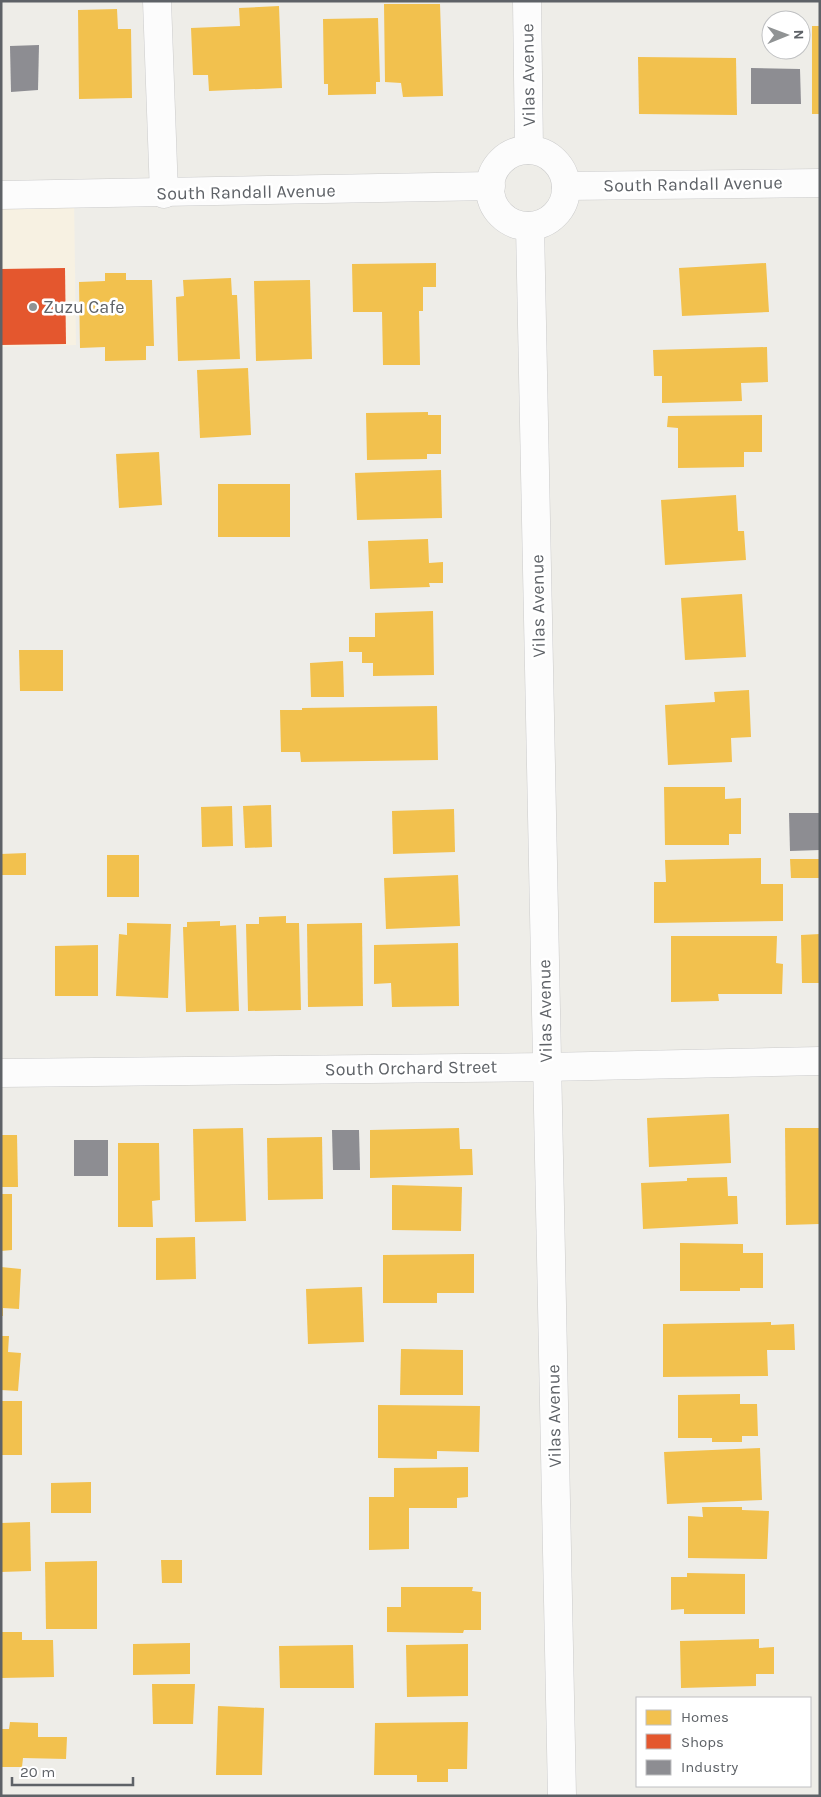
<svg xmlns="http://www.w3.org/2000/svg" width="821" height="1797" viewBox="0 0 821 1797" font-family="Karla,sans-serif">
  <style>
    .commercial { fill: #f7f1e2 }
    .homes { fill: #f2c14e }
    .shops { fill: #e4572e }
    .industry { fill: #8d8d92 }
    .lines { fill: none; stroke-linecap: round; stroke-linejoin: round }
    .minor-casing { stroke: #cbcbcb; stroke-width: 29 }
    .minor { stroke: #fcfcfc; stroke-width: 28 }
    .poi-dot { fill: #909394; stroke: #fff; stroke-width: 2 }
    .labels { text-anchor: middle; stroke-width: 5; stroke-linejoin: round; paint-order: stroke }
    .street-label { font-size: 18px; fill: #5e6267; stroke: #fff }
    .poi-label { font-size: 18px; fill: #5e6267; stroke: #fff; text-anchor: start }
  </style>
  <rect width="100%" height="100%" fill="#eeede8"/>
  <path class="commercial" d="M1,195H74L76,345L1,347Z"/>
  <g class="homes">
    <path d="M384,4H440L443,96L403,97L401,83L385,82Z"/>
    <path d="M279,6L282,88L209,91L208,75H193L191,28L240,26L239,8Z"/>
    <path d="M117,9L118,29H131L132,98L79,99L78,10Z"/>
    <path d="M378,18L380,82H376V94L328,95V84H324L323,19Z"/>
    <rect x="812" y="26" width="8" height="88"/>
    <path d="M638,57L736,58L737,115L639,114Z"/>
    <path d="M436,263V287H423V311H419L420,365H383L382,312H353L352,264Z"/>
    <path d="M766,263L769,312L682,316L679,268Z"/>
    <path d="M105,273H126V280H152L154,346H146V360L105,361V347L80,348L79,282L105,281Z"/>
    <path d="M231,278L232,295H237L240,359L178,361L176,297L184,296L183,280Z"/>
    <path d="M310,280L312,359L256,361L254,281Z"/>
    <path d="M767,347L768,382L741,383L742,401L662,403V376H654L653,350Z"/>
    <path d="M248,368L251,435L200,438L197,370Z"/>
    <path d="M428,412V415H441V454H427V459L367,460L366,413Z"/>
    <path d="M762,415V452H744V467L678,468V428L667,427L668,416Z"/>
    <path d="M159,452L162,505L119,508L116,454Z"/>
    <path d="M441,470L442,518L357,520L355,473Z"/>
    <rect x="218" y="484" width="72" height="53"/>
    <path d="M736,495L738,531H744L746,560L665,565L661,500Z"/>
    <path d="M428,539L429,563L443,562V583H429L430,587L370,589L368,541Z"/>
    <path d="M742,594L746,657L685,660L681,598Z"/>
    <path d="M433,611L434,675L373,676V663H362V652H349V637H375V613Z"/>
    <path d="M19,650H63V691H20Z"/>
    <path d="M343,661L344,697H311L310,663Z"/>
    <path d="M749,690L751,737L731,738L732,762L668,765L665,705L715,702L714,692Z"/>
    <path d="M437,706L438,760L301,762L300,752H281L280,710H302V708Z"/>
    <path d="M664,787H725V799L741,798V834H729V845H665Z"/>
    <path d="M271,805L272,847L245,848L243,806Z"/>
    <path d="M232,806L233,846L202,847L201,807Z"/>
    <path d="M454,809L455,852L393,854L392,811Z"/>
    <path d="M26,853V875H1V854Z"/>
    <rect x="107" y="855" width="32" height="42"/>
    <path d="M761,858V884H783V921L654,923V882H666L665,860Z"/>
    <path d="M790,859H820V878H791Z"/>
    <path d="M458,875L460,926L386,929L384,878Z"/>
    <path d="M286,916V923H299L301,1010L248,1011L246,924H259V917Z"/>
    <path d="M220,921V926L236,925L239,1011L186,1012L183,927H187V922Z"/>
    <path d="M127,923L171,924L168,998L116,996L119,934L127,935Z"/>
    <path d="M362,923L363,1006L308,1007L307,924Z"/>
    <path d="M820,934V983H802L801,935Z"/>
    <path d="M671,936H777L776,963L783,964L782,994H718L719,1001L671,1002Z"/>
    <path d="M458,943L459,1006L392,1007L391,983L374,984V945Z"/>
    <path d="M98,945V996H55V946Z"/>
    <path d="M729,1114L731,1163L649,1167L647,1118Z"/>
    <path d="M243,1128L246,1221L195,1222L193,1129Z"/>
    <path d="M459,1128L460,1149H472L473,1175L370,1178V1130Z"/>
    <path d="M785,1128H820L819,1224L786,1225Z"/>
    <path d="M1,1135H17L18,1187H1Z"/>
    <path d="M322,1137L323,1199L268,1200L267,1138Z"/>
    <path d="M118,1143H159L160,1200L152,1201L153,1227H118Z"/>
    <path d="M727,1177L728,1196H737L738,1224L643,1229L641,1183L687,1181V1178Z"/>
    <path d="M392,1185L462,1187L461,1231L392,1230Z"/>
    <path d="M1,1194H12V1250L1,1251Z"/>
    <path d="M195,1237L196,1279L156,1280V1238Z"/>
    <path d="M680,1243L743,1244V1253H763V1288H740V1291H680Z"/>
    <path d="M474,1254V1293H437V1303H383V1255Z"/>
    <path d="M1,1267L21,1269L19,1309L3,1308V1316H1Z"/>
    <path d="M362,1287L364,1342L308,1344L306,1289Z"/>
    <path d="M771,1322V1325L794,1324L795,1350H767L768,1376L663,1377V1324Z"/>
    <path d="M1,1336H9L8,1352L21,1353L18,1391L1,1390Z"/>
    <path d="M401,1349L463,1350V1395H400Z"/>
    <path d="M740,1394V1404H757L758,1436H742V1442H712V1438H678V1395Z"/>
    <rect x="1" y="1401" width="21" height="54"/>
    <path d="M378,1405L480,1406L479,1452L437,1451V1459L378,1458Z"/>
    <path d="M760,1448L762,1500L667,1504L664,1452Z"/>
    <path d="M468,1467V1497L457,1498V1508H409V1549L369,1550V1497H394V1468Z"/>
    <path d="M91,1482V1513H51V1483Z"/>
    <path d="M702,1507H742V1510L769,1511L767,1559L688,1558V1516L703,1517Z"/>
    <path d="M30,1522L31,1571L1,1572V1523Z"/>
    <path d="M161,1560H182V1583H162Z"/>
    <path d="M97,1561V1629H46L45,1562Z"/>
    <path d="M687,1573L745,1574V1614H684V1609L671,1610V1577H687Z"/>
    <path d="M401,1587H473L472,1591L481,1592V1630H464L463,1633L387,1632V1607H401Z"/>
    <path d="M1,1632H22V1640H53L54,1677L1,1678Z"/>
    <path d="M759,1639V1648L774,1647V1674H756V1686L681,1688L680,1641Z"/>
    <path d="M190,1643V1674L133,1675V1644Z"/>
    <path d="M468,1644V1696L407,1697L406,1645Z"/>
    <path d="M353,1645L354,1688H280L279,1646Z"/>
    <path d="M152,1684H195L193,1724H153Z"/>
    <path d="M218,1706L264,1708L262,1775H216Z"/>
    <path d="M10,1722L38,1723V1737H67L66,1759L23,1758L22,1767H1V1729H9Z"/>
    <path d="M468,1722L467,1769H448V1782H417V1775H374L375,1723Z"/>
  </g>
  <path class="shops" d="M65,268L66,344L1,345V269Z"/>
  <g class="industry">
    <path d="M39,45L38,90L11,92L10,46Z"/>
    <path d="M751,68L800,69L801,104H751Z"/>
    <path d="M789,813H820V850L790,851Z"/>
    <path d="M332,1130H359L360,1170H333Z"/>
    <rect x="74" y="1140" width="34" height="36"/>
  </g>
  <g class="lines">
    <g class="minor-casing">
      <g id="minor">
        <path d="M157,1L164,194"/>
        <path d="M527,1L529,150"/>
        <circle cx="528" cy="188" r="38"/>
        <path d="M566,186L820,183"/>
        <path d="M1,195L491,186"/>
        <path d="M530,226L562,1796"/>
        <path d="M1,1073L546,1067L820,1061"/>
      </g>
    </g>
    <use href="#minor" class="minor"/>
  </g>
  <circle class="poi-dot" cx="33" cy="307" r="5"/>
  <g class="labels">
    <g class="street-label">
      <text transform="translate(528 75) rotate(-91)" y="6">Vilas Avenue</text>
      <text transform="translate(693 184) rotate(-1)" y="6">South Randall Avenue</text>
      <text transform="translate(246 192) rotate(-1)" y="6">South Randall Avenue</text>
      <text transform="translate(538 606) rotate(-91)" y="6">Vilas Avenue</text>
      <text transform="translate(545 1011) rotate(-91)" y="6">Vilas Avenue</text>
      <text transform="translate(411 1068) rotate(-1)" y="6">South Orchard Street</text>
      <text transform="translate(554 1416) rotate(-91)" y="6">Vilas Avenue</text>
    </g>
    <g class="poi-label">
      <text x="43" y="313">Zuzu Cafe</text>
    </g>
  </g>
  <rect width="821" height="1797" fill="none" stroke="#5e6267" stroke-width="5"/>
  <rect x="636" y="1697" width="175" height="90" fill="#ffffff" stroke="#bfc0c2"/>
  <rect x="646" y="1710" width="25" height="15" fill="#f2c14e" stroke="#bfc0c2"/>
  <text x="681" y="1722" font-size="15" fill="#5e6267">Homes</text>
  <rect x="646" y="1734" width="25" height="15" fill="#e4572e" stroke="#bfc0c2"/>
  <text x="681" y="1747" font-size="15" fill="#5e6267">Shops</text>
  <rect x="646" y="1760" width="25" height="15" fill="#8d8d92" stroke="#bfc0c2"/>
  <text x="681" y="1772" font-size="15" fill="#5e6267">Industry</text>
  <g transform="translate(786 35) rotate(89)"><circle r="24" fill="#ffffff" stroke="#bfc0c2"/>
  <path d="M0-4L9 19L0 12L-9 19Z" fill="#909394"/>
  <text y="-8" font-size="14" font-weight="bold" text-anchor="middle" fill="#5e6267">N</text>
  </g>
  <path d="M12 1777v8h121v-8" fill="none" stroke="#5e6267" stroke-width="2.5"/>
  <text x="20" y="1777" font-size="15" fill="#5e6267" stroke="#ffffff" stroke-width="4" paint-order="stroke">20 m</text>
</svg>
